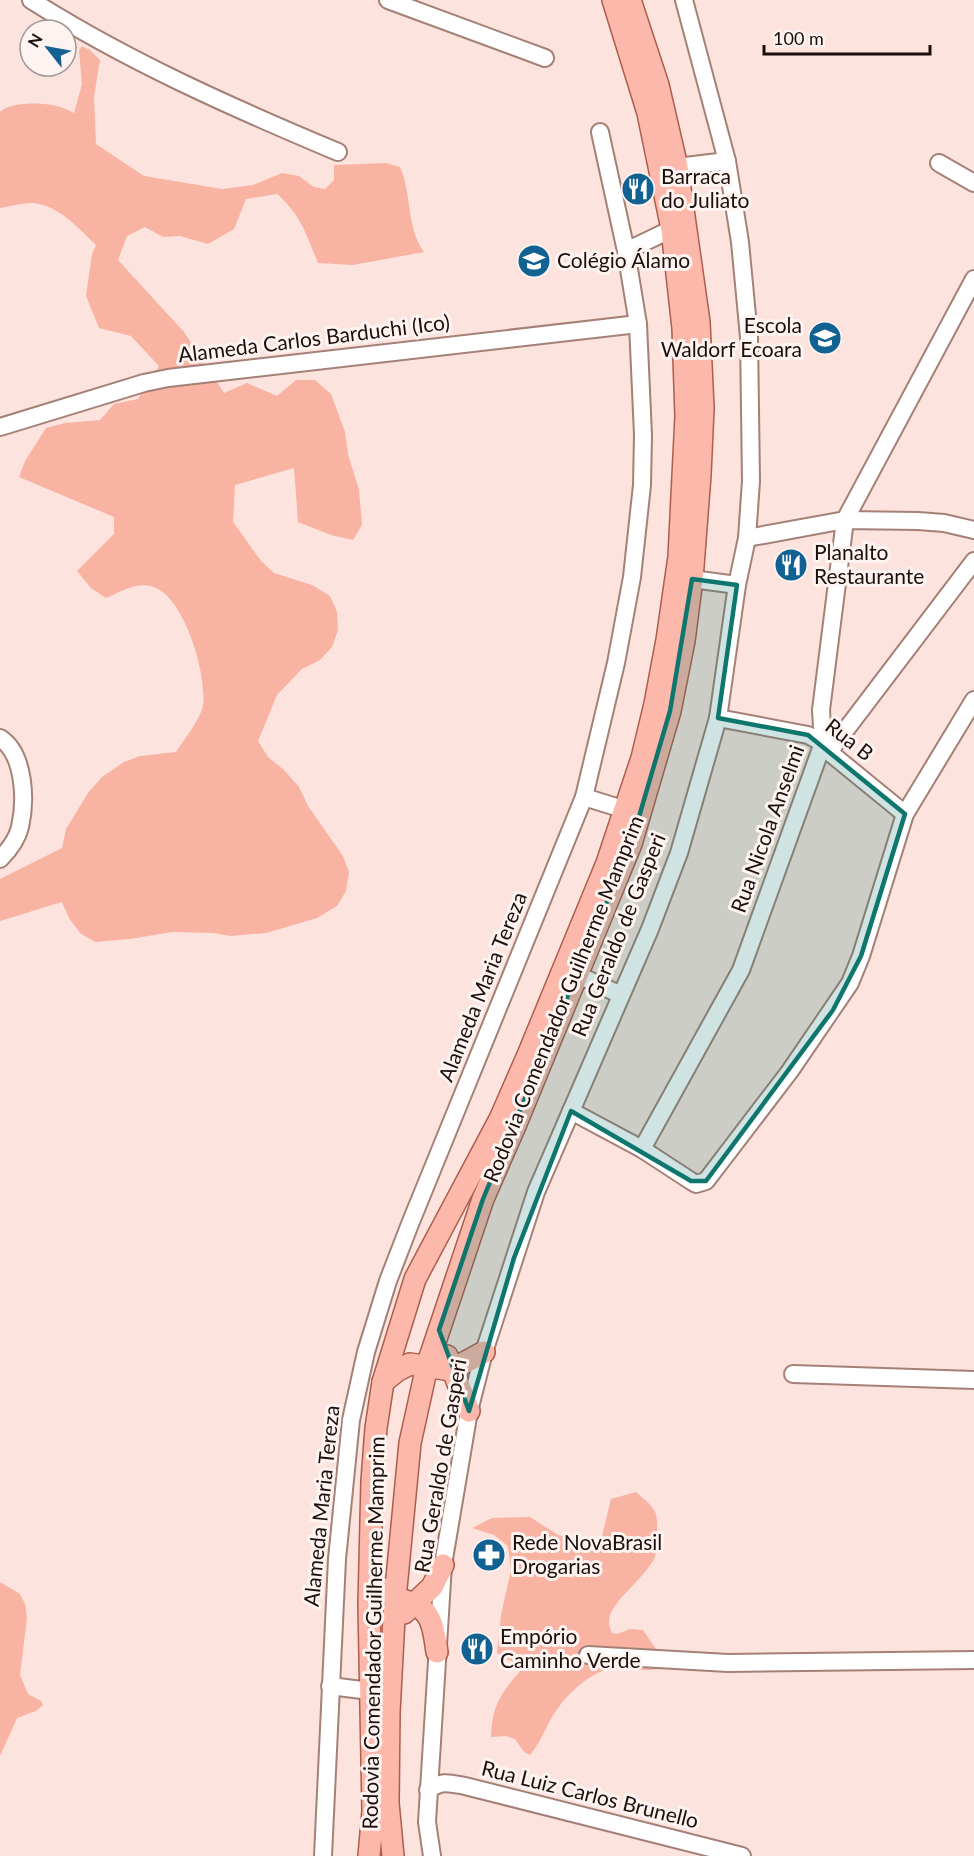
<svg xmlns="http://www.w3.org/2000/svg" width="974" height="1856" viewBox="0 0 974 1856" font-family="Lato,sans-serif">
  <style>
    .green { fill: #f8b3a3 }
    .lines { fill: none; stroke-linecap: round; stroke-linejoin: round }
    .minor-casing { stroke: #a58077; stroke-width: 20 }
    .major-casing { stroke: #ac5e4d; stroke-width: 24 }
    .minor { stroke: #fff; stroke-width: 16 }
    .major { stroke: #fcb8aa; stroke-width: 21 }
    .marked { fill: #0f766e; fill-opacity: 0.2; stroke: #0f766e; stroke-width: 4.5; stroke-linejoin: round }
    .labels { text-anchor: middle; stroke-width: 6; stroke-linejoin: round; paint-order: stroke }
    .poi-label { font-size: 21px; fill: #1c0e0b; stroke: #fdf4f2; text-anchor: start }
    .street-label { font-size: 21px; fill: #1c0e0b; stroke: #fdf4f2 }
  </style>
  <rect width="100%" height="100%" fill="#fce3dd"/>
  <g class="green">
    <path d="M82,46L90,50L100,60L94,97L96,144L144,176L222,189L253,185L282,173L299,176L314,187L325,189L334,180V165L386,163L400,167C412,194 406,227 424,252L353,265L318,263C306,234 301,215 277,194L246,199L234,229L208,244L180,236L163,237L145,227L127,236L118,260L184,332L224,393L247,383L277,396L296,380H315L331,394L345,432L348,454L359,490L362,525L353,540L331,535L298,522L294,468L235,485L233,522L261,561L274,573L312,585L330,596L337,612L338,630L332,647L320,660L302,669L277,695L258,741L268,757L284,770L299,787L308,806L343,856L349,872L346,891L337,906L317,918L266,933L231,936L213,933L172,932L130,939L95,942L80,933L69,918L62,902L0,921V879L62,848L66,829L88,793L102,777L124,762L140,756L176,752C183,741 202,717 203,705C207,675 186,604 158,589C141,579 122,591 106,598L91,588L77,571L114,534V517L19,477L25,461L46,428L65,423L100,420L114,404L138,399L159,366L131,336L99,328L86,296L92,254L96,245C79,229 59,205 33,203C23,203 11,206 0,208V112C9,102 43,102 56,106C62,107 68,110 74,113L82,84L79,50Z"/>
    <path d="M636,1492C658,1511 659,1512 656,1540C655,1547 657,1553 654,1559C643,1579 618,1596 610,1615C608,1622 609,1627 612,1633L617,1634L630,1629L643,1630L656,1649L671,1659L672,1665C653,1674 633,1668 613,1669C595,1669 572,1690 561,1704C548,1719 543,1740 530,1755L524,1752L515,1739L506,1736L491,1737C492,1705 502,1691 523,1668L497,1653L501,1615L511,1570L508,1546L494,1535L472,1528L492,1518L530,1517L558,1535L600,1544L611,1499Z"/>
    <path d="M0,1582L20,1594L25,1604L27,1618L20,1675L28,1694L41,1701L43,1705L36,1711L17,1718L0,1756Z"/>
  </g>
  <g class="lines">
    <g class="minor-casing">
      <g id="minor">
        <path d="M31,0C127,61 233,108 338,152"/>
        <path d="M388,0L545,58"/>
        <path d="M939,163L974,183"/>
        <path d="M677,167L727,161"/>
        <path d="M626,251L672,229"/>
        <path d="M0,427L144,383L168,378L638,324"/>
        <path d="M747,538L845,520L918,521L944,523L974,530"/>
        <path d="M692,579L737,585"/>
        <path d="M718,718L808,735L823,743L829,752L905,814"/>
        <path d="M0,738C25,754 26,801 20,827C17,840 9,850 0,859"/>
        <path d="M829,752L974,561"/>
        <path d="M584,797L626,810"/>
        <path d="M578,975L621,995"/>
        <path d="M571,1111L642,1149L691,1181L696,1184L706,1181L790,1071L850,983L861,956L905,814L974,700"/>
        <path d="M642,1149L741,970L823,743L821,710L845,520L974,279"/>
        <path d="M793,1374L974,1380"/>
        <path d="M588,1655L728,1663L974,1660"/>
        <path d="M330,1686L370,1691"/>
        <path d="M428,1790C442,1780 449,1783 465,1786L742,1856"/>
        <path d="M323,1856L337,1559L351,1420L366,1352L388,1281L410,1224L584,797L616,663L632,577L642,485L643,435L638,324L626,251L600,132"/>
        <path d="M432,1856L427,1822L443,1565L469,1411L484,1352L536,1192L650,929L679,853L718,718L737,585L747,538L751,481L749,337L740,242L727,161L684,0"/>
      </g>
    </g>
    <g class="major-casing">
      <g id="major">
        <path d="M447,1356L469,1411"/>
        <path d="M383,1382L398,1370L410,1364L451,1370L484,1352"/>
        <path d="M385,1589C396,1599 398,1598 411,1603C433,1610 434,1632 437,1652"/>
        <path d="M404,1613L432,1587L443,1565"/>
        <path d="M369,1856L373,1811L369,1604L372,1481L376,1428L383,1382L415,1279L500,1119L528,1055L607,863L642,758L655,704L667,640L679,557L686,416L683,328L672,229L648,113L613,0"/>
        <path d="M393,1856L388,1803L389,1712L395,1599L410,1443L427,1366L483,1199L515,1126L631,844L670,711L684,641L692,579L700,475L703,408L699,322L677,167L658,85L630,0"/>
      </g>
    </g>
    <use href="#minor" class="minor"/>
    <use href="#major" class="major"/>
  </g>
  <path class="marked" d="M692,579L737,585L718,718L808,735L905,814L861,956L833,1010L706,1181H691L571,1111L514,1258L469,1411L439,1330L483,1199L631,844L670,711Z"/>
  <defs>
    <g id="restaurant-disc" transform="scale(1.725)"><circle r="9.5" fill="#116193" stroke="#fdf4f2"/><path d="M-5-6h1v4h1v-4h1v4h1v-4h1v5L-1.5 .5V6h-2V.5L-5-1ZM5-6V6H3V1.5H1.5Q1.5-4 5-6Z" fill="#fff"/></g>
    <g id="school-disc" transform="scale(1.725)"><circle r="9.5" fill="#116193" stroke="#fdf4f2"/><path d="M0-5L7-2L0 1L-7-2ZM-4 1L0 2.5L4 1V4Q0 6-4 4Z" fill="#fff"/></g>
    <g id="pharmacy-disc" transform="scale(1.725)"><circle r="9.5" fill="#116193" stroke="#fdf4f2"/><path d="M-2-6h4v4h4v4h-4v4h-4v-4h-4v-4h4Z" fill="#fff"/></g>
  </defs>
  <g fill-rule="evenodd">
    <use href="#restaurant-disc" x="638" y="189"/>
    <use href="#school-disc" x="534" y="261"/>
    <use href="#school-disc" x="825" y="338"/>
    <use href="#restaurant-disc" x="791" y="565"/>
    <use href="#pharmacy-disc" x="489" y="1555"/>
    <use href="#restaurant-disc" x="477" y="1649"/>
  </g>
  <g class="labels">
    <g class="poi-label">
      <text x="661" y="184">Barraca<tspan x="661" dy="24">do Juliato</tspan></text>
      <text x="557" y="268">Colégio Álamo</text>
      <text x="802" y="333" text-anchor="end">Escola<tspan x="802" dy="24">Waldorf Ecoara</tspan></text>
      <text x="814" y="560">Planalto<tspan x="814" dy="24">Restaurante</tspan></text>
      <text x="512" y="1550">Rede NovaBrasil<tspan x="512" dy="24">Drogarias</tspan></text>
      <text x="500" y="1644">Empório<tspan x="500" dy="24">Caminho Verde</tspan></text>
    </g>
    <g class="street-label">
      <text transform="translate(314 339) rotate(-7)" y="7">Alameda Carlos Barduchi (Ico)</text>
      <text transform="translate(849 740) rotate(38)" y="7">Rua B</text>
      <text transform="translate(768 829) rotate(-70)" y="7">Rua Nicola Anselmi</text>
      <text transform="translate(619 935) rotate(-68)" y="7">Rua Geraldo de Gasperi</text>
      <text transform="translate(483 987) rotate(-68)" y="7">Alameda Maria Tereza</text>
      <text transform="translate(564 999) rotate(-68)" y="7">Rodovia Comendador Guilherme Mamprim</text>
      <text transform="translate(441 1466) rotate(-80)" y="7">Rua Geraldo de Gasperi</text>
      <text transform="translate(322 1506) rotate(-84)" y="7">Alameda Maria Tereza</text>
      <text transform="translate(374 1633) rotate(-89)" y="7">Rodovia Comendador Guilherme Mamprim</text>
      <text transform="translate(590 1795) rotate(14)" y="7">Rua Luiz Carlos Brunello</text>
    </g>
  </g>
  <g transform="translate(48 48) rotate(301)"><circle r="28" fill="#fdf4f2" stroke="#a39896" stroke-width="1.5"/>
  <path d="M0-4.5L10 22L0 15L-10 22Z" fill="#116193"/>
  <text y="-9" font-size="16" font-weight="bold" text-anchor="middle" fill="#1c0e0b">N</text>
  </g>
  <path d="M764 45v9h166v-9" fill="none" stroke="#1c0e0b" stroke-width="3"/>
  <text x="773" y="45" font-size="18" fill="#1c0e0b" stroke="#fdf4f2" stroke-width="4.5" paint-order="stroke">100 m</text>
</svg>
